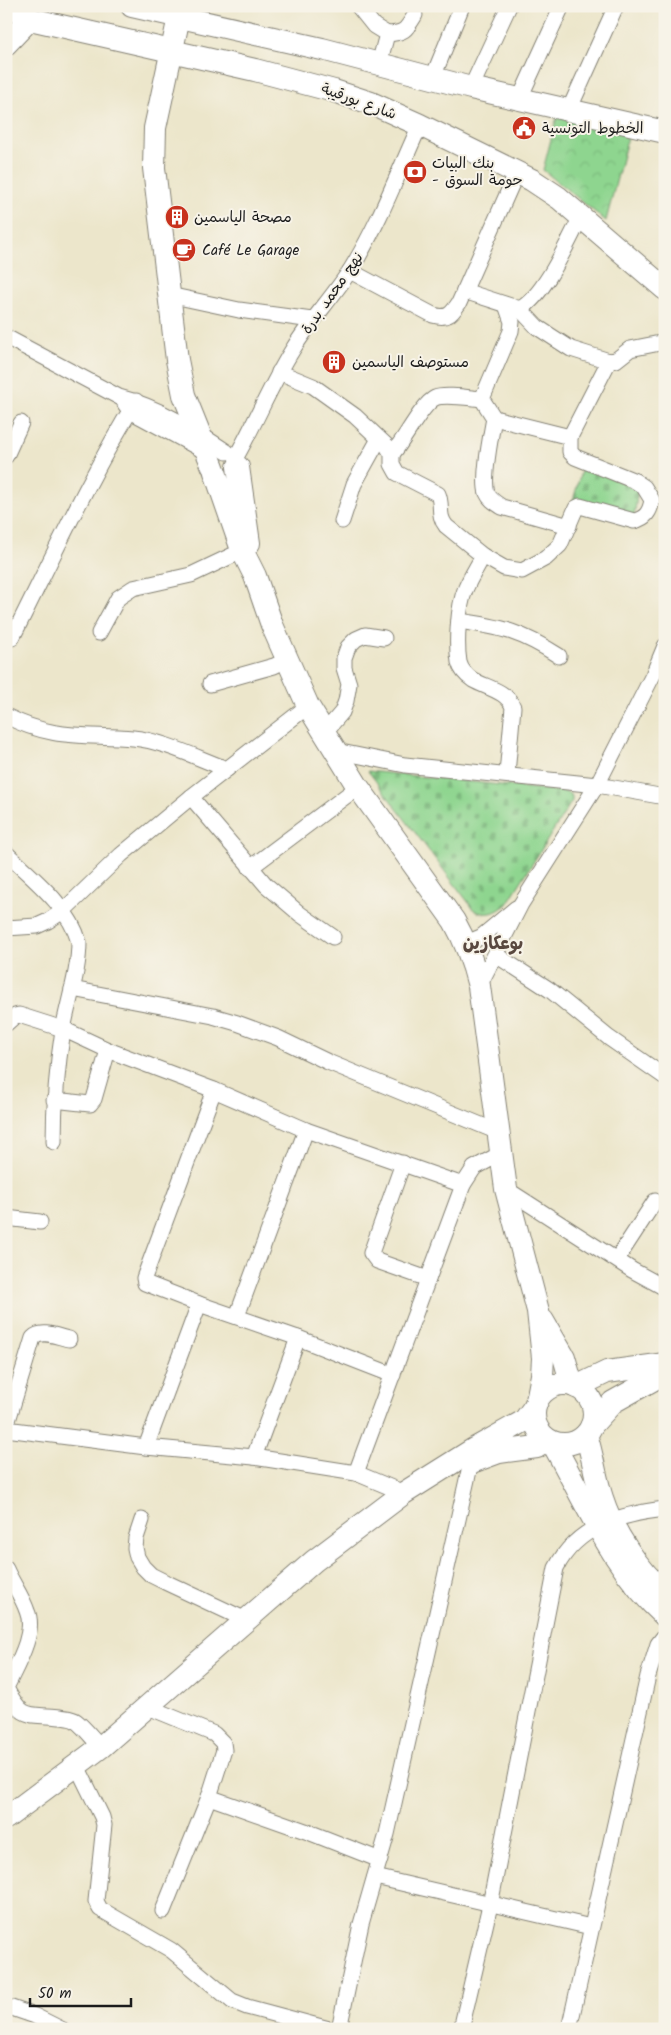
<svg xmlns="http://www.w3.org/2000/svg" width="671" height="2035" viewBox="0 0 671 2035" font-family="Kalam,'Playpen Sans Arabic',sans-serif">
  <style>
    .cemetery { fill: url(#cemetery-stones); stroke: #557856 }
    .park { fill: url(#park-crowns); stroke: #557856 }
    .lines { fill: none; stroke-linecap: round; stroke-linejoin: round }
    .street-casing { stroke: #848174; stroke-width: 17 }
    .secondary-casing { stroke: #848174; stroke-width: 24 }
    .street { stroke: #fff; stroke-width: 15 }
    .secondary { stroke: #fff; stroke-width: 22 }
    .labels { text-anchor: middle; stroke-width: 4; stroke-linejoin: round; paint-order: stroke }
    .street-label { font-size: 15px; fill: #1c1c1c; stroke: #f7f3e8 }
    .poi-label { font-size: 15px; fill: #1c1c1c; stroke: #f7f3e8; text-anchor: start }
    .quarter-label { font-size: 18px; font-weight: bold; fill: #59483f; stroke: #f7f3e8 }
  </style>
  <defs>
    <pattern id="cemetery-stones" width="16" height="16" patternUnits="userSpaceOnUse" patternTransform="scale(1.25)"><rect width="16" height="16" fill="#8ed58f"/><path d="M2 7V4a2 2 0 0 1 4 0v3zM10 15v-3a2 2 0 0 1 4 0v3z" fill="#7ab67b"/></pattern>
    <pattern id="park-crowns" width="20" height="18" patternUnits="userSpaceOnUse" patternTransform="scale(1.25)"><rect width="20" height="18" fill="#8ed58f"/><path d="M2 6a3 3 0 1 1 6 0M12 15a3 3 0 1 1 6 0" fill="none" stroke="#7ab67b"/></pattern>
  </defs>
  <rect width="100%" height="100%" fill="#f7f3e8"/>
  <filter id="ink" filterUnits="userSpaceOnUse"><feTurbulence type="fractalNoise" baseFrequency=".02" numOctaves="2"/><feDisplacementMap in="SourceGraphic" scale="10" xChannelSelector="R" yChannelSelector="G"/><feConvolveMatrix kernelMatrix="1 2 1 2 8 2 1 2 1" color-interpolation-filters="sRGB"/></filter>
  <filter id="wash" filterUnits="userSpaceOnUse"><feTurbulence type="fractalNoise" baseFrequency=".0096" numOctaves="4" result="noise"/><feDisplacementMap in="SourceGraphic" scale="20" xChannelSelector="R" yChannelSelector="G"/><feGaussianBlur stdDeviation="1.12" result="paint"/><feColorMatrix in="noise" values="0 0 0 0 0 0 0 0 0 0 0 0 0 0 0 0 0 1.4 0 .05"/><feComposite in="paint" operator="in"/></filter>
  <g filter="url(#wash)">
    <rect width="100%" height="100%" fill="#ece6cb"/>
    <g class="cemetery">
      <path d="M583,464L638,490L634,517L573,501Z"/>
      <path d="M368,771L567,792L572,796V801L507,904C496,913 489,916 475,911Z"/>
    </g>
    <path class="park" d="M557,116L629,132L606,221L543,170Z"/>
  </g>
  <g filter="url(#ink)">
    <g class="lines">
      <g class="street-casing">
        <g id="street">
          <path d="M358,6L374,26L387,34L379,64"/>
          <path d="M387,34C405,33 406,30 415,15"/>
          <path d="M433,77L462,6"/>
          <path d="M471,88L509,6"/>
          <path d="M520,98L562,6"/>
          <path d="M569,110L616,6"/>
          <path d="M350,271L433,315C447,319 451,315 459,303L517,172"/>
          <path d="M464,291L520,309L537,327L571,349L609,361L616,360L630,349L665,342"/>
          <path d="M169,295L239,310L312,320"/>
          <path d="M506,305L512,322L511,331L482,399L494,418C491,435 482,478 487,493C490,500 496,503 502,507L569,526"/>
          <path d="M520,309C545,295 567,243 581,217"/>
          <path d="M6,337L119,397C159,407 194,430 227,452"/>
          <path d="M279,372L313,386L355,416L387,446L392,454V464L397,473L438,494C443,506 437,515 446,526L483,556L504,568L522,571L546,558L560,545L576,508L580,506L634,521C646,518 650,512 652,500L644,487L635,481L575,457L570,452V437L609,361"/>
          <path d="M125,404L130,411L208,453"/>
          <path d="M494,418L570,437"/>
          <path d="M392,454C404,441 422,404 435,398C444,394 470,398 482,399"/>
          <path d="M6,456L21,423"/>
          <path d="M236,457C256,422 271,384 293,349C310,321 333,297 351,269C379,224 398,173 420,125"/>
          <path d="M342,521L354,484L379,439"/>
          <path d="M483,556C477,567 470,578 465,590C458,607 456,644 459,662C461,670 467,676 473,680C487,688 507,691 513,707L507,774"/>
          <path d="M459,621C502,627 522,632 559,656"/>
          <path d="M99,633L118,598L133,588L191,575L250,547"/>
          <path d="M12,638C52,559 89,477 136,401"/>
          <path d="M210,684L274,666L287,660"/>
          <path d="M6,716C53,740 83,734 133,738C164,741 197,758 227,769"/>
          <path d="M324,733L342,712L346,701L349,684L344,668V658L348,647L356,639L365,635L384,638"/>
          <path d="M336,751L405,765L597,785L665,797"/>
          <path d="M191,797L266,885L300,914L333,937"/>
          <path d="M6,853C32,878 69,906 79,942C79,972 68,1001 63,1030C57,1067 54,1104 54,1142"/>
          <path d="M250,868L358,787"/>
          <path d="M6,928L37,926L48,921L63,911L121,855L191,797L308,706"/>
          <path d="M466,943L481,937L516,908"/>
          <path d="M496,955L550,990L609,1038L665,1077"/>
          <path d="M479,986L521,904L597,785L653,675L665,646"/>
          <path d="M72,989L213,1016L237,1023L278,1038L328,1062L498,1132"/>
          <path d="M6,1024L15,1016L19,1015L63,1029L108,1050L214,1090L306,1130L463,1185"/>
          <path d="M214,1090L144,1278L145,1283L199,1304L298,1338L393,1375"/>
          <path d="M54,1100L90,1104L94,1099L108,1050"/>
          <path d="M403,1163L371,1253L377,1261L428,1279"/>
          <path d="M506,1189L632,1270L665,1288"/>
          <path d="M6,1218L40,1222"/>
          <path d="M617,1259L655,1201"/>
          <path d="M237,1316L306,1130"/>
          <path d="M6,1427L33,1338C42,1329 58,1337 69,1339"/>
          <path d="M6,1429L146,1447L254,1457L356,1473L404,1493"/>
          <path d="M146,1447L199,1304"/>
          <path d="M254,1457L298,1338"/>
          <path d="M356,1473L463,1185L474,1168L500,1154"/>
          <path d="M142,1520L136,1538L135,1548L137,1557L143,1567L151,1575L165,1582L246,1620"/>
          <path d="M6,1569C12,1583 22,1596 27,1611C37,1633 15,1668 6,1688C24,1722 28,1713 60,1717C65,1718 72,1718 76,1721C85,1728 93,1739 101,1747"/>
          <path d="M148,1707L214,1734L223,1743L224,1750L209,1797L163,1911"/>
          <path d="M77,1766L102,1817L104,1825L96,1901L100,1909L171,1950L232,2001L247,2007L329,2029"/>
          <path d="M209,1797L311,1833L380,1860"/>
          <path d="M375,1877L591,1927"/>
          <path d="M6,2006L35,2016L61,2029"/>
          <path d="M339,2029L361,1924L387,1834L473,1453"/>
          <path d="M461,2029L490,1905L556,1568C577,1526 621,1514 665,1509"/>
          <path d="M569,2029L648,1676L658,1644L665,1635"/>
        </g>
      </g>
      <g class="secondary-casing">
        <g id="secondary">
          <path d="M10,6L30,19L255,70L334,91L371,103L420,125L532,180L559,198L665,289"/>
          <path d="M132,6L322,49L471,88L665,132"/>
          <path d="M179,17L155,128L154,168L177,360L184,395L213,467"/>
          <path d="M6,44L30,19"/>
          <path d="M238,467L249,543"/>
          <path d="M215,472L242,550L255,576L272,625L308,706L358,787L454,921C466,942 473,962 479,986L506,1189L538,1311L543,1358L542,1375L537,1401"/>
          <path d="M543,1321L564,1357L572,1385"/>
          <circle cx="564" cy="1414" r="30"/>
          <path d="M576,1387L607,1372L665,1364"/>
          <path d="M592,1425L613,1402L665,1373"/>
          <path d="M586,1435C593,1456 595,1477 602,1498C613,1532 638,1570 665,1593"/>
          <path d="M552,1442C586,1502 613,1569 665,1616"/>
          <path d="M472,1462L499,1452L537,1447L546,1439"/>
          <path d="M6,1818L101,1747L314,1561L404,1493L474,1449L524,1421L535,1406"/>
        </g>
      </g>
      <use href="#street" class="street"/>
      <use href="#secondary" class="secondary"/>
    </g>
  </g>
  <defs>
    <g id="civic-disc" transform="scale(1.25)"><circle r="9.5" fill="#c8321e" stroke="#f7f3e8"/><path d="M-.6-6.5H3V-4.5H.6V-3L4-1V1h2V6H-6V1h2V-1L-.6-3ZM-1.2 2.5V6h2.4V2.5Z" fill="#fff"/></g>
    <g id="bank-disc" transform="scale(1.25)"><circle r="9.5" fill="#c8321e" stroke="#f7f3e8"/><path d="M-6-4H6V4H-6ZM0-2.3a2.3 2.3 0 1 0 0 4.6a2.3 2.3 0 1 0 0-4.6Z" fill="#fff"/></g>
    <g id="building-disc" transform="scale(1.25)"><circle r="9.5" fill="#c8321e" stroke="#f7f3e8"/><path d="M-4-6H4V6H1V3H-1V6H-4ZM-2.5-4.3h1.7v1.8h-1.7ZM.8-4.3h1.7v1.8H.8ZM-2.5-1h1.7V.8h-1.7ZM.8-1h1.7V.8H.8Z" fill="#fff"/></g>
    <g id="cafe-disc" transform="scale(1.25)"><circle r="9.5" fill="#c8321e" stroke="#f7f3e8"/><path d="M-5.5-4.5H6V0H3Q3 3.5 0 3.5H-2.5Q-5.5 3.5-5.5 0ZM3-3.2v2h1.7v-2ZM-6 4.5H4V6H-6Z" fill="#fff"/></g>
  </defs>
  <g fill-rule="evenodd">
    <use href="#civic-disc" x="524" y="128"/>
    <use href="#bank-disc" x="415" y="172"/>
    <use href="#building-disc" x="177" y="217"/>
    <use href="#cafe-disc" x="184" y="250"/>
    <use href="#building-disc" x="334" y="362"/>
  </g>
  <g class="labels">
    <g class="street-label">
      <text transform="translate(359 101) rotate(20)" y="5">شارع بورقيبة</text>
      <text transform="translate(332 293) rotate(-55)" y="5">نهج محمد بدرة</text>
    </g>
    <g class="poi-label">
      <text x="542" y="133">الخطوط التونسية</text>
      <text x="432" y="168">بنك البيات<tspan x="432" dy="17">- حومة السوق</tspan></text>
      <text x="194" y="222">مصحة الياسمين</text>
      <text x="202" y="255">Café Le Garage</text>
      <text x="352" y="367">مستوصف الياسمين</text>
    </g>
    <g class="quarter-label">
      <text x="493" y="949">بوعكازين</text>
    </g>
  </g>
  <rect width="671" height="2035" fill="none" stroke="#f7f3e8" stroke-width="25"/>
  <path d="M30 1998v8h101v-8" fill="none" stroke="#1c1c1c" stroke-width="2.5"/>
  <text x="38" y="1998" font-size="15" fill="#1c1c1c" stroke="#f7f3e8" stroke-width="4" paint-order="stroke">50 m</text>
</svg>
